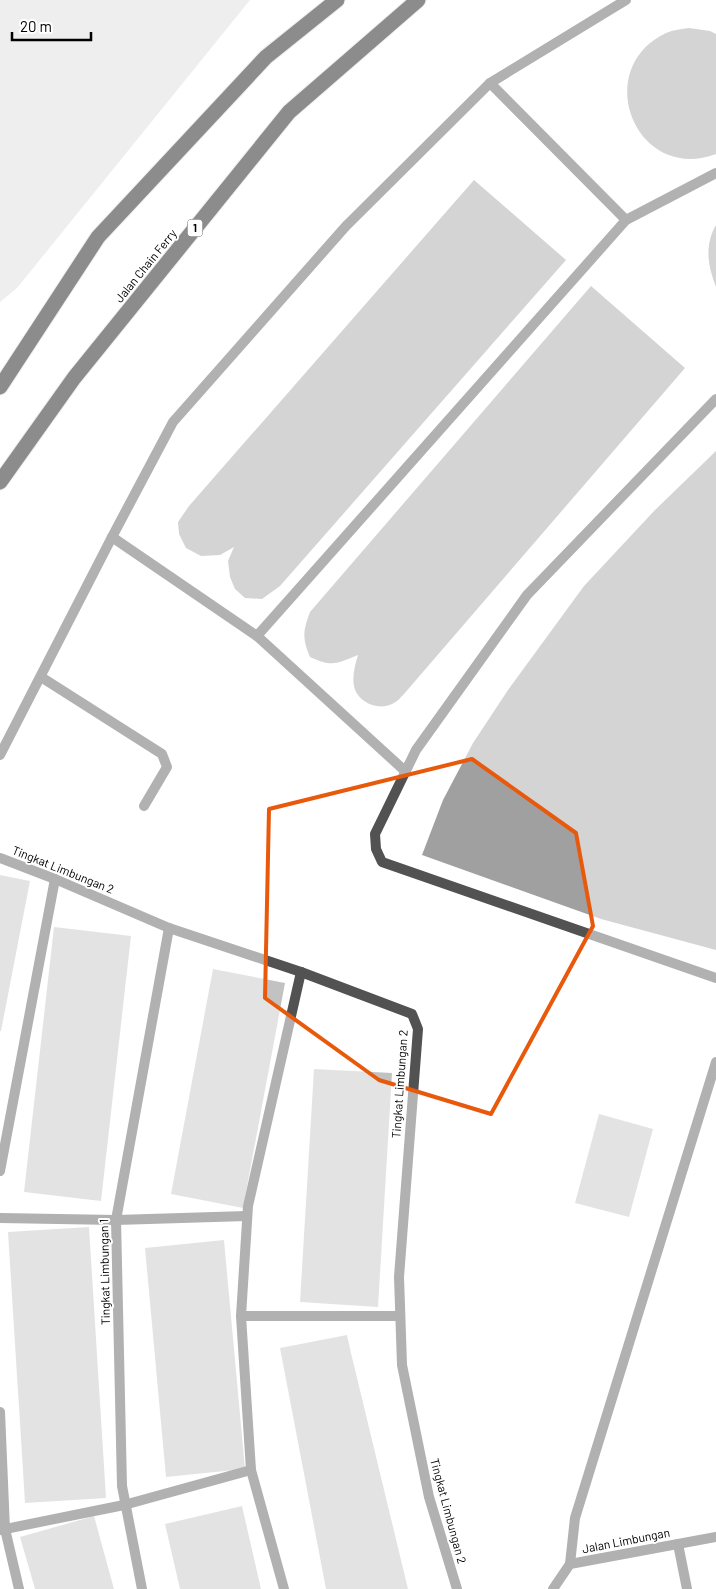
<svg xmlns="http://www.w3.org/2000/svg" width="716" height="1589" viewBox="0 0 716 1589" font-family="Barlow,sans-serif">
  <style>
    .green { fill: #d9d9d9 }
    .water { fill: #a0a0a0 }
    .building { fill: #c2c2c2 }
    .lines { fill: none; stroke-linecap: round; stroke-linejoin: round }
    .highway-casing { stroke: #dbdbdb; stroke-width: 17 }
    .lane { stroke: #525252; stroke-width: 10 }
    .street { stroke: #525252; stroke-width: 10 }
    .highway { stroke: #000; stroke-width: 15 }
    .marked { fill: none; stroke: #e8590c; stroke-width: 4; stroke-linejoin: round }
    .labels { text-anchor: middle; stroke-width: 4; stroke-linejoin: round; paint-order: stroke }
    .shield { fill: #fff; stroke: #4c4c4c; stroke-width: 1 }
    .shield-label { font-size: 11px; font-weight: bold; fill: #000 }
    .street-label { font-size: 12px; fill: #000; stroke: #fff }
  </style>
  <rect width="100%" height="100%" fill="#fff"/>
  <path class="green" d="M0,0H250L17,288L0,302Z"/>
  <g class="water">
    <path d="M689,28L710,31L716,34V154C636,184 590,69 666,33C673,30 682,29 689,28Z"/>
    <path d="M474,180L566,260L280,586L262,599L245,598L235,589L230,577L228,561L234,547L220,555L201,556L186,548L179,534L178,522L189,506Z"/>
    <path d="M716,225V287C708,266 704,246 716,225Z"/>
    <path d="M591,286L685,368L404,694C401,697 397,702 392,704C378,711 357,702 354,686C352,676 355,665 358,655C336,664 332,667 310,657C302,638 303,631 310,612Z"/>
    <path d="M716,451V950L601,919L422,855L443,800L473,743L508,690L584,586L655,510Z"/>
  </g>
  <g class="building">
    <path d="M0,875L30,881L1,1031H0Z"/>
    <path d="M54,927L131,936L101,1201L24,1192Z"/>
    <path d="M213,969L285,983L243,1208L171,1194Z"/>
    <path d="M314,1069L392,1073L378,1307L300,1302Z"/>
    <path d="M599,1114L653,1129L629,1217L575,1203Z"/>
    <path d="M89,1227L106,1498L25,1503L8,1232Z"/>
    <path d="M224,1240L245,1469L166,1477L145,1248Z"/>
    <path d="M347,1335L351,1353L408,1589H326L280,1348Z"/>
    <path d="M242,1506L261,1589H180L165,1524Z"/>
    <path d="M94,1516L114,1589H35L20,1537Z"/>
  </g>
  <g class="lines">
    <g class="highway-casing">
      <g id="highway">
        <path d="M0,387L98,237L266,57L337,0"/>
        <path d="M0,482L74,378L289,112L418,0"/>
      </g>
    </g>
    <g class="lane">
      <path d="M490,83L626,220"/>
      <path d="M716,399L527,595L416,750L375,834L376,849L382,862L716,978"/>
      <path d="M112,537L257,636L405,771L408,766"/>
      <path d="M257,636L626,220L716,173"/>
      <path d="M41,677L162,754L167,767L144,806"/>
      <path d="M0,755L112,537L173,422L346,226L490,83L626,0"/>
      <path d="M0,1171L55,879"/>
      <path d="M0,1218L116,1220L247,1216"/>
      <path d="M241,1316H400"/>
      <path d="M0,1412L5,1529L19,1589"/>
      <path d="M0,1530L124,1505L251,1470"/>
      <path d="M678,1544L687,1589"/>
      <path d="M570,1564L575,1518L716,1062"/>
      <path d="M284,1589L251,1470L241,1316L248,1206L301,972"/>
      <path d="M553,1589L570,1564L716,1537"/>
    </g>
    <g class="street">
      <path d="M0,858L55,879L169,928L301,972L412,1014L418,1029L399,1277L402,1365L429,1497L457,1589"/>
      <path d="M142,1589L122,1486L116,1220L169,928"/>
    </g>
    <use href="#highway" class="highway"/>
  </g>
  <path d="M0 0H716V1589H0ZM472,759L576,833L593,926L491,1114L379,1080L265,998L269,809Z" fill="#fff" fill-opacity=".55" fill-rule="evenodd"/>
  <path class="marked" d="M472,759L576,833L593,926L491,1114L379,1080L265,998L269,809Z"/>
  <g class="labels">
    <rect class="shield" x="187.5" y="219.5" width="15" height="17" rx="4"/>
    <g class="shield-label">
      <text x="195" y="232">1</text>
    </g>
    <g class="street-label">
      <text transform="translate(146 266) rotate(-51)" y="4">Jalan Chain Ferry</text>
      <text transform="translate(63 870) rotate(22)" y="4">Tingkat Limbungan 2</text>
      <text transform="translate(400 1084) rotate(-86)" y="4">Tingkat Limbungan 2</text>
      <text transform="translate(105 1272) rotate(-91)" y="4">Tingkat Limbungan 1</text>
      <text transform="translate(448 1511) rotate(75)" y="4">Tingkat Limbungan 2</text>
      <text transform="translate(626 1541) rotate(-11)" y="4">Jalan Limbungan</text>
    </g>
  </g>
  <path d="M12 32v8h79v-8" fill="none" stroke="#000000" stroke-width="2.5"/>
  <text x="20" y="32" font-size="15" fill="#000000" stroke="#ffffff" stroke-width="4" paint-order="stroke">20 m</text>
</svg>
